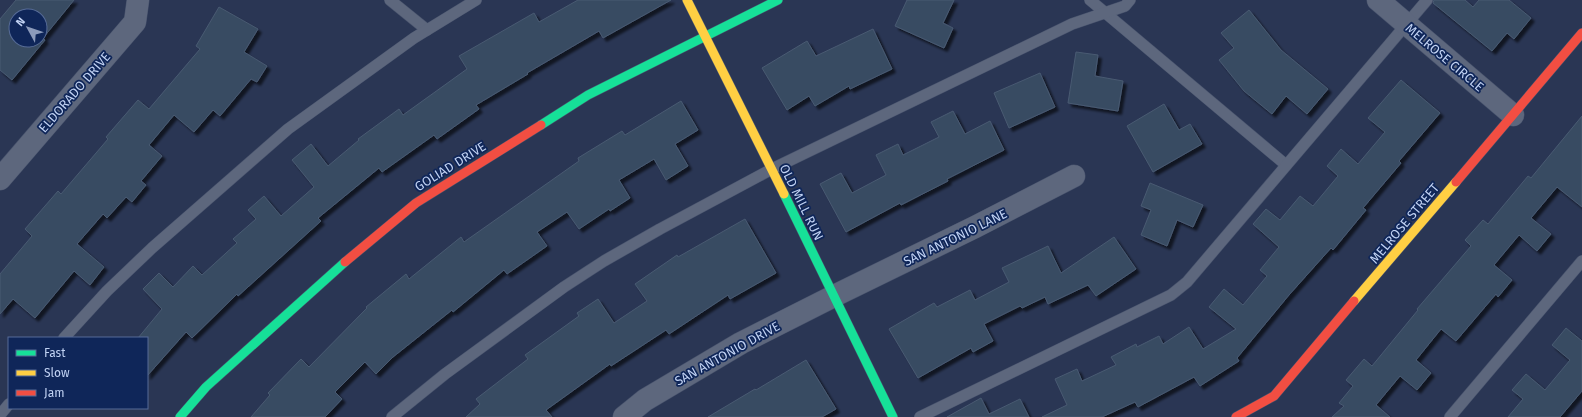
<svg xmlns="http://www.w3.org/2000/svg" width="1582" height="417" viewBox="0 0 1582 417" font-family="'Fira Sans',sans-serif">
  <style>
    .building { fill: #384c62; stroke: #495a72; fill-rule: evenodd; filter: url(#shadow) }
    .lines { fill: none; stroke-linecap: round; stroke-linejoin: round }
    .lane-casing { stroke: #47526c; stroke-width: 12 }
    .street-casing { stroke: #47526c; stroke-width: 23 }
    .fast-casing { stroke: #47526c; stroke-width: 10 }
    .slow-casing { stroke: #47526c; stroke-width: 10 }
    .jam-casing { stroke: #47526c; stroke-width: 10 }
    .lane { stroke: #5d677d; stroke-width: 11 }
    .street { stroke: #5d677d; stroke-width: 22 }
    .fast { stroke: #16e098; stroke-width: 9 }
    .slow { stroke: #ffcf43; stroke-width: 9 }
    .jam { stroke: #f24e42; stroke-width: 9 }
    .labels { text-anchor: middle; stroke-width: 3.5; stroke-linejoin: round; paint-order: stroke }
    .street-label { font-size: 13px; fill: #c1d2f3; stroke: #0f2659 }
  </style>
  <defs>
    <filter id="shadow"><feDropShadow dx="3.5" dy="3.5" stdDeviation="1" flood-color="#0009"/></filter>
  </defs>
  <rect width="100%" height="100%" fill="#2a3654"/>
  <g class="building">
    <path d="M16,0H74L43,38L45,40L12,80L0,70V19ZM16,16H40V40H16Z"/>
    <path d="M578,0H671L603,38L599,31L527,73L528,74L476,105L479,109L437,139L434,135L382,172L379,168L318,218L321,221L238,296L237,294L192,338L186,332L147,376V338H138L162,309L143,289L159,273L173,287L193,266L202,275L237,243L233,239L256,219L248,210L264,196L281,216L314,187L292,160L311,144L328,166L359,140L358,139L399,109L403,115L467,69L459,56L534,13L539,22Z"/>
    <path d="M907,0H954L943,23L953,28L944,48L895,26Z"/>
    <path d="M1434,0H1465L1473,7L1479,0H1509L1531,18L1514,39L1507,33L1492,51L1433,3Z"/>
    <path d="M219,7L258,29L244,52L267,66L257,82L251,79L220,116L213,110L194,132L174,115L149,145L162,156L141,181L146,185L132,202L126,197L107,218L103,214L77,244L104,267L90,285L74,271L35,318L13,299L0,314V274L32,236L25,229L58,191L61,194L108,139L106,137L138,100L149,109L200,49L196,46Z"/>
    <path d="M1249,10L1281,50L1328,89L1307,114L1286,96L1272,114L1244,91L1219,60L1234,48L1221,33Z"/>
    <path d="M873,29L892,69L850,89L849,86L815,106L809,96L787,110L762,68L807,41L816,56Z"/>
    <path d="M1076,52L1098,55L1095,76L1123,81L1118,111L1068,103Z"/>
    <path d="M1040,73L1055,107L1009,128L994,93Z"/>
    <path d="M1401,80L1440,113L1399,161L1401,163L1363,208L1366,210L1333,250L1331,248L1289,295L1237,358L1239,361L1200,386L1194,377L1138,407L1135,402L1102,417H1042L1067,405L1055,379L1077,369L1082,381L1116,365L1111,357L1136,344L1137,347L1159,336L1163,344L1189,327L1203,349L1236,329L1209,307L1224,289L1243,305L1267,276L1260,270L1279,247L1253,224L1266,209L1280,220L1300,196L1313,206L1338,176L1327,166L1341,149L1358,164L1385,132L1368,118Z"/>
    <path d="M681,101L698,130L675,144L688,166L666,180L654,159L619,180L630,198L610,211L609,209L579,229L567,212L537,232L547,246L507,274L504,270L453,312L452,310L393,357L376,374L365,362L335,392L342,399L325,417H251L270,395L268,393L301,359L309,367L367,308L366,307L406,274L409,279L461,237L464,242L579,161L578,158L622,131L625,135Z"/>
    <path d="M1164,104L1179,130L1190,124L1202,144L1153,172L1127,126Z"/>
    <path d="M953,111L965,134L990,121L1004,150L947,179L948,181L901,205L900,203L846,232L820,184L841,173L852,193L886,175L876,155L898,144L903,155L939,137L931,122Z"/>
    <path d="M1582,116V207L1557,187L1531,218L1551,234L1537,251L1519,235L1494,265L1512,280L1498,297L1496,294L1456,341L1441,329L1416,360L1431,373L1417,390L1400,376L1376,405L1390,417H1332L1344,406L1339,403L1353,386L1346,380L1364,359L1372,366L1418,310L1417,309L1471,246L1465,240L1483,220L1488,224L1528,176L1531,178Z"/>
    <path d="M1150,183L1203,205L1193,227L1177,220L1167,246L1141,235L1151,210L1141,206Z"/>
    <path d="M745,219L776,273L730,299L728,295L669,334L666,330L611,366L610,364L546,410L552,417H466L480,404L476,399L528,359L525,355L579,316L577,313L598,299L614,323L647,301L635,284L677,255L678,257Z"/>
    <path d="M1114,237L1136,269L1096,296L1088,285L1048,304L1045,297L1022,308L1020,306L984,324L993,341L973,352L971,348L918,378L889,329L934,303L937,307L970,290L975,300L1009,282L1002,268L1048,246L1061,273Z"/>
    <path d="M1566,328L1582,341V391L1560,417H1508L1523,399L1512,390L1526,374L1545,390L1570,360L1552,345Z"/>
    <path d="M806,360L836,409L822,417H708L755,389L756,390Z"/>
    <path d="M981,398L989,414L1020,399L1029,417H947Z"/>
  </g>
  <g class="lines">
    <g class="lane-casing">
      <g id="lane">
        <path d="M390,0L427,30"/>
        <path d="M1090,0L1286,165"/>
        <path d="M64,338L107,291L152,248L288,129L414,38L476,0"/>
        <path d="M0,415L9,404"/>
        <path d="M392,417L445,374L564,287L604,261L660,229L772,169L1072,24L1125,6L1130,0"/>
        <path d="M920,417L1171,295L1187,282L1427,0"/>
        <path d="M1450,417L1582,261"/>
      </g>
    </g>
    <g class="street-casing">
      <g id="street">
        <path d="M1378,0L1513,115"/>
        <path d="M0,179L135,22L138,0"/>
        <path d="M624,417L645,400L741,343L834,296L975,227L1074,176"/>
      </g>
    </g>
    <g class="fast-casing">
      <g id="fast">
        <path d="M541,125L588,95L778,0"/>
        <path d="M784,194L893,417"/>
        <path d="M180,417L206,387L345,262"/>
      </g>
    </g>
    <g class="slow-casing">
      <g id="slow">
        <path d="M687,0L784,194"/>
        <path d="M1354,301L1456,182"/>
      </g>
    </g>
    <g class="jam-casing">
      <g id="jam">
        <path d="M1456,182L1582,33"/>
        <path d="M345,262L416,203L541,125"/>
        <path d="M1236,417L1274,396L1354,301"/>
      </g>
    </g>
    <use href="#lane" class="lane"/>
    <use href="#street" class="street"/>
    <use href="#fast" class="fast"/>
    <use href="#slow" class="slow"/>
    <use href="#jam" class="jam"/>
  </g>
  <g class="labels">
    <g class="street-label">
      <text transform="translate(1445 57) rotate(40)" y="5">MELROSE CIRCLE</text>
      <text transform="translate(74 92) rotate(-49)" y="5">ELDORADO DRIVE</text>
      <text transform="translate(450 166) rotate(-32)" y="5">GOLIAD DRIVE</text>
      <text transform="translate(802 202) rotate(64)" y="5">OLD MILL RUN</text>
      <text transform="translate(1404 223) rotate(-50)" y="5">MELROSE STREET</text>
      <text transform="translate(955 237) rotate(-26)" y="5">SAN ANTONIO LANE</text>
      <text transform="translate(727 353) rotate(-29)" y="5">SAN ANTONIO DRIVE</text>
    </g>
  </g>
  <rect x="8" y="337" width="140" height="72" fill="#0f2659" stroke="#566b97"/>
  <rect x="16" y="350" width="20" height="6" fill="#16e098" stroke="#566b97"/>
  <text x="44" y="357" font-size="12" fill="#c1d2f3">Fast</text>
  <rect x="16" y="370" width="20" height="6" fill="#ffcf43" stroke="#566b97"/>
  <text x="44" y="377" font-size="12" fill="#c1d2f3">Slow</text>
  <rect x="16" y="390" width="20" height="6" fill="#f24e42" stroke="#566b97"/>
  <text x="44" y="397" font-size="12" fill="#c1d2f3">Jam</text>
  <g transform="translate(28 28) rotate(310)"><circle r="19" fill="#0f2659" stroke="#566b97"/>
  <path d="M0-3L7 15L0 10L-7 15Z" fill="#8c9bbb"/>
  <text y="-6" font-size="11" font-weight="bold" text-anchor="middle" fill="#c1d2f3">N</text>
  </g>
</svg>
